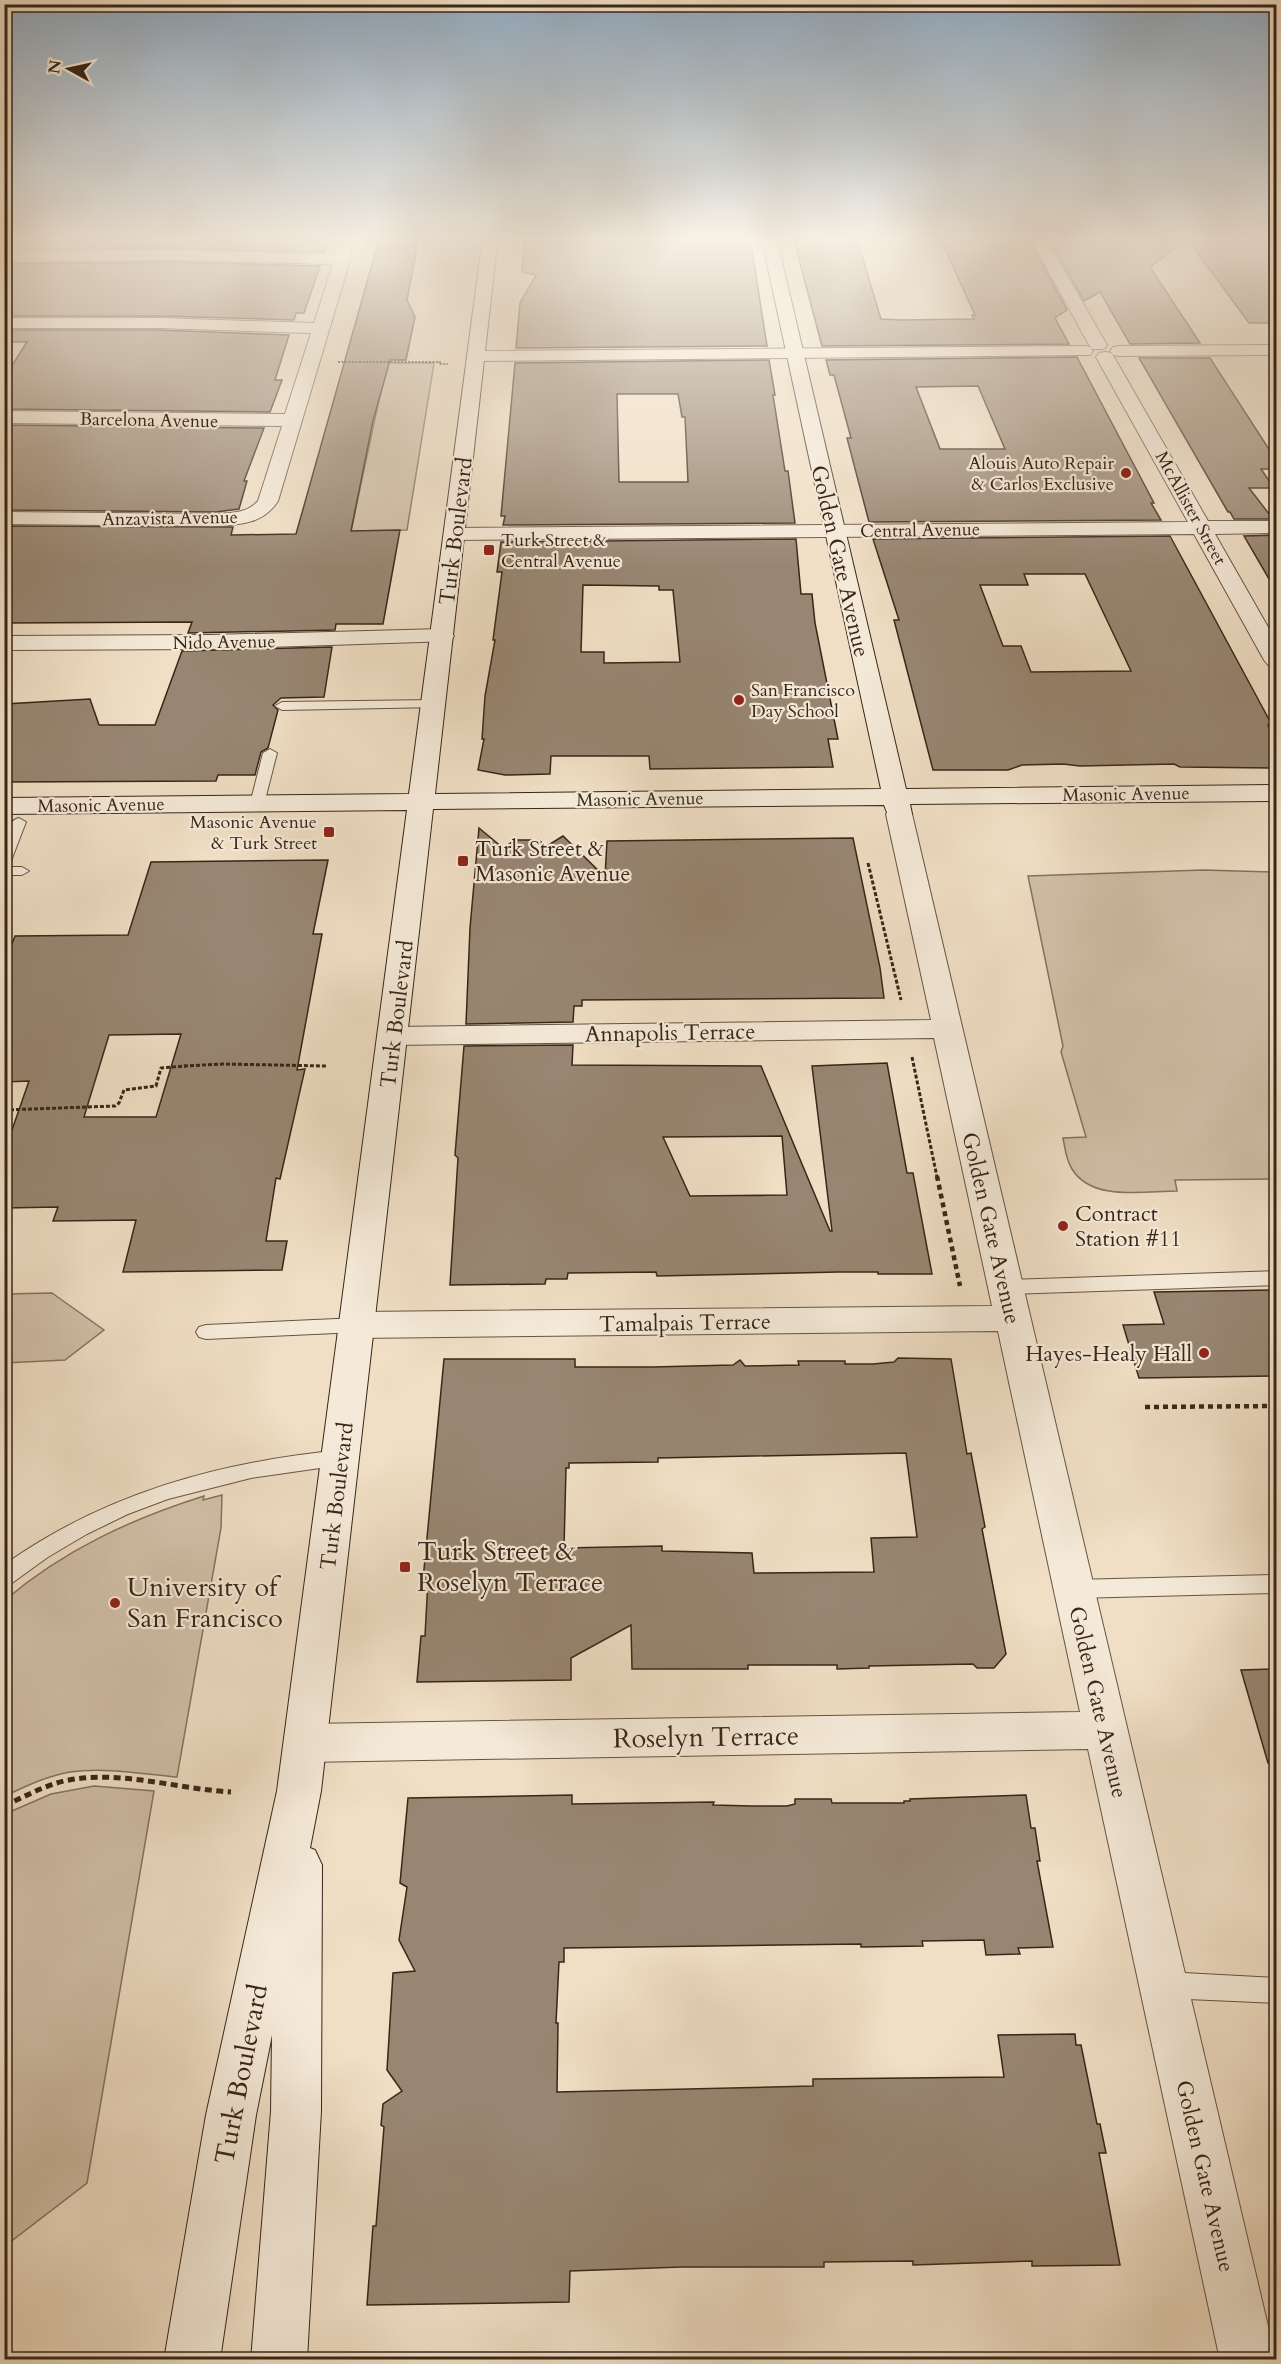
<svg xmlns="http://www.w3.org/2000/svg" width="1281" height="2364" viewBox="0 0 1281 2364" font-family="Cardo,serif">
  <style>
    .green { fill: #d1c0a8; stroke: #847360; stroke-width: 1.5 }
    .building { fill: #988672; stroke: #382618; stroke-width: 1.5; fill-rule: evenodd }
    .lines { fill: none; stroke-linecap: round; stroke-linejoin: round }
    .lane-casing { stroke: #665443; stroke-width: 2 }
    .street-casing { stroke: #665443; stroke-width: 2 }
    .secondary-casing { stroke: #382618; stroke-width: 2 }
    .path-far3 { stroke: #382618; stroke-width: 2; stroke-dasharray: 2 1.5; stroke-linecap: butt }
    .path-far2 { stroke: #382618; stroke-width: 3; stroke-dasharray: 4 2; stroke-linecap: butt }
    .path-far1 { stroke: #382618; stroke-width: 4.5; stroke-dasharray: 5 4; stroke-linecap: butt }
    .path { stroke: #382618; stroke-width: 5; stroke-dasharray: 7 4.5; stroke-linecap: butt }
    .lane { fill: #f5ead9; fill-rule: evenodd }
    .street { fill: #f5ead9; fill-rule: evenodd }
    .secondary { fill: #f5ead9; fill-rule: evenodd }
    .poi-dot { fill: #8f2418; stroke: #f5ead9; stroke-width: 2 }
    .labels { text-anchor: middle; stroke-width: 4.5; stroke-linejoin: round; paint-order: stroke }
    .far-street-label { font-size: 18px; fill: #382618; stroke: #f5ead9 }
    .far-poi-label { font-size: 18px; fill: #382618; stroke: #f5ead9; text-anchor: end }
    .street-label { font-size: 22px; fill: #382618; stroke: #f5ead9 }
    .poi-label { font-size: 22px; fill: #382618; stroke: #f5ead9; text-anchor: start }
    .near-poi-label { font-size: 27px; fill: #382618; stroke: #f5ead9; text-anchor: start }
    .near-street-label { font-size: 27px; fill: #382618; stroke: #f5ead9 }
  </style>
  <rect width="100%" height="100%" fill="#f0dfc5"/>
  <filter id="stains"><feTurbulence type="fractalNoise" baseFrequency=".00333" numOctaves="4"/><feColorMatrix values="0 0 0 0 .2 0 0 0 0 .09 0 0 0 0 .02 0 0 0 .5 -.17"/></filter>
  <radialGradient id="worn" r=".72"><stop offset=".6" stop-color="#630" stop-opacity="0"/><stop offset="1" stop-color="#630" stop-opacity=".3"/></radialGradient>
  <g class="green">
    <path d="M378,363H434L407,530L351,531L381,391Z"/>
    <path d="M1203,870L1276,872V1179L1175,1180L1177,1191C1145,1191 1092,1202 1072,1169C1066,1160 1065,1148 1063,1138L1086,1137L1061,1052L1063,1046L1028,876Z"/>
    <path d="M52,1293L104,1330L65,1360L5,1363V1294Z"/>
    <path d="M222,1495L221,1528L177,1777C143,1774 105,1767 70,1772C47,1776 26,1786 5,1796V1600C64,1550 131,1519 204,1496L203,1500Z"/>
    <path d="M94,1786L154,1791L87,2183L5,2246V1814L51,1794Z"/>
  </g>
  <g class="building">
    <path d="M34,236H330L325,252L170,248L25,249Z"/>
    <path d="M380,236H419L407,300L415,317L406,360H390L373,421L351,531L400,530L383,624H336L335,630L188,633L192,622L4,623V526L233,527L231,535L296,534Z"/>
    <path d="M856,236L881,319L902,320L974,319L972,315H975L939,236H1027L1067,310L1055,318L1069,344L822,346L793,237Z"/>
    <path d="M1047,236H1276V323H1249L1188,240L1150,267L1200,343L1130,344L1100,292L1084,301Z"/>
    <path d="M750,237L767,346L516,348L520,303L536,275L522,272L524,241L590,238Z"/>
    <path d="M170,262L320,266L304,313H296L294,320L159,316H4V279L15,264Z"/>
    <path d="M4,330H159L289,335L275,380H282L270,412L4,409V378L27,342H4Z"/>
    <path d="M1077,357L1154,503H1151L1161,520L869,522L847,438H851L834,375H830L826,360ZM978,386L1005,449H940L916,387Z"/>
    <path d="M1139,358H1210L1276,460V469H1261L1274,488H1249L1273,519H1234L1230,512H1228Z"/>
    <path d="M769,360L775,395H773L785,471H788L795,523L503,525L505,516H501L515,363ZM617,394H678L682,417H685L688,482H619Z"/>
    <path d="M4,425L264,428L244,481H247L239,509L216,512L4,510L12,495H4Z"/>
    <path d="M1276,535V591L1244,536Z"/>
    <path d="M1170,536L1272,725H1268L1276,745V768L1180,767L1174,764L1080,766L1063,764L1022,765L1008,770H933L894,620H899L873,539ZM1024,574H1085L1131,671L1031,672L1021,646H1003L980,585H1028Z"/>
    <path d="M796,539L801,594H812L815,623L838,739H828L833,767L650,769L649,756H551L550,774L505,775L478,770L484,739H482L485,696L495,640H493L502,572H497L501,542ZM583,585L659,586V590H673L680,662L604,663V652H581Z"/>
    <path d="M332,647L324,697L281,698L273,705L278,710L268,748L261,752L255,775H218L216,781L4,782V704L90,699L99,725H155L182,651Z"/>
    <path d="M479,828L503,848L515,840H538L547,846L563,836L605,877L607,841L853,838L880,968L884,998L582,1000V1006H574L573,1022L466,1024L470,928Z"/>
    <path d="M328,860L313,934H322L297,1070L305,1069L280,1179L276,1178L266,1241H287L282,1270L123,1272L136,1220L53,1221L58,1207L4,1208V1153L29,1081L4,1082V965L15,936L128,935L151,862ZM181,1034L156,1117H84L109,1035Z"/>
    <path d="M573,1045L572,1065L761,1066L830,1231H832L812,1066L887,1063L907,1173H913L932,1274H878V1272H838L657,1276L656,1272L568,1273L567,1279H546L545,1284L450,1285L458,1158L455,1155L464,1046ZM782,1136L787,1195L690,1196L663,1137Z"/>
    <path d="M1276,1290V1376L1139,1378L1123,1325L1164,1324L1154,1292Z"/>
    <path d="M898,1358L951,1359L967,1454L971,1453L985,1527L982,1529L1006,1654L994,1668H977L973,1664L869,1666V1668L837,1669V1665H748V1669H632L631,1625L571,1658V1680L417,1682L421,1636H425L428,1580H423L444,1359H575V1367H652L733,1365L740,1360L745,1366L799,1365L798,1361H845V1364H873L894,1362ZM906,1453L917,1537L871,1538L874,1572L754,1573L752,1553L662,1551V1546L564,1548L566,1468H569V1463L658,1462V1458Z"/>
    <path d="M1276,1669V1762L1268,1763L1241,1670Z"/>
    <path d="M572,1795V1804L714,1802L713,1805L752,1806H787L795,1804V1799H831L832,1803H904V1801H910V1799L1026,1795L1031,1828H1035L1040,1861H1037L1053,1947L1018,1948L1020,1954L986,1955L984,1940L922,1941L923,1946L861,1947V1944L564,1948V1962H559L556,2023H558L557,2092L813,2086V2079L1004,2077L998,2035L1075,2034L1076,2045H1081L1097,2124H1100L1106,2153H1099L1120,2265L1032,2266V2261L913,2265V2261L824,2262V2267H681L570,2271L569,2302L367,2305L373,2226H376L384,2127L381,2125L383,2104L402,2091L387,2070L393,1973L415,1971L399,1940L407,1887L400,1883L408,1798Z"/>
  </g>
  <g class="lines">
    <g class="lane-casing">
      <g id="lane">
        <path d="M434,700L439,701L441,704L439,707L282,710L275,706L282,702Z"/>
        <path d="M270,749L277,753L264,804L257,808L252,807L250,804L263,753Z"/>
        <path d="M19,818L26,822L11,861L4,865C4,852 2,822 19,818Z"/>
        <path d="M4,867H22L29,871L22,875H4Z"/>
        <path d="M1276,1271V1285L1005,1294L998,1292L995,1287L998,1282L1005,1280Z"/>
        <path d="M358,1318L365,1320L368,1325L365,1330L358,1332L206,1339L199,1337L196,1332L199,1327L206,1325Z"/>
        <path d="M341,1450L348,1452L351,1458L348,1464L251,1478L168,1499L128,1514L87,1534L48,1557L12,1583L4,1586V1565C105,1493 220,1462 341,1450Z"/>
        <path d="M1276,1575V1593L1074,1598L1066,1595L1063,1589L1066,1583L1074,1580Z"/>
        <path d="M1165,1972L1276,1978V2003L1165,1998L1156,1994L1152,1985L1156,1976Z"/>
      </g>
    </g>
    <g class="street-casing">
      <g id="street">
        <path d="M338,236H353L350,260L278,501C264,523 241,525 216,526L4,524V512L216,514C232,513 247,513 258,501L282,426L4,423V411L285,414L311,333L159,328H4V318H159L314,323L333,264L170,260L4,262V252L170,250L335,255Z"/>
        <path d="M1029,236H1044L1107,345L1104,349H1092L1089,345Z"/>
        <path d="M1276,345V355L1119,356L1113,355L1110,351L1113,347L1119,346Z"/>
        <path d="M1084,346L1090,347L1093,351L1090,355L477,361L471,360L468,356L471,352L477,351Z"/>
        <path d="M1105,352L1111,353L1114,357L1208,521H1276V533L1215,534L1276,641V667L1268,665L1264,660L1194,534L455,540L448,538L445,534L448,530L455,528L1188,522L1096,357L1099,353Z"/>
        <path d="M443,629L451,631L454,636L451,641L211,649L4,650V636L211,635Z"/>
        <path d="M899,806L908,808L912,814L1276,2360H1220L1088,1749L306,1762L291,1756L284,1743L291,1730L306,1724L1080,1712L998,1331L358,1338L345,1334L340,1325L345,1316L358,1312L992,1306L934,1038L393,1045L382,1042L378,1036L382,1030L393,1027L931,1020L886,814L890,808Z"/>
      </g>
    </g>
    <g class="secondary-casing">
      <path id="secondary" d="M483,236H498L435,794L881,789L761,236H776L906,789L1276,785V801L910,804L912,814L908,820L899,822L890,820L884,805L433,809L321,1791L310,1848L315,1850L322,1865L321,2111L307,2360H251L271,2111L272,2035L256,2115L220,2360H164L206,2115L277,1791L407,810L4,814V798L409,794Z"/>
    </g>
    <path class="path-far3" d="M338,362H440L439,364H448"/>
    <g class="path-far2">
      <path d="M868,863L901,1000"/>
      <path d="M912,1057L937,1177"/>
      <path d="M184,1066L223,1064L326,1066"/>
      <path d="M4,1110L115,1106L119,1103L124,1090L156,1086L161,1068L186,1066"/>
    </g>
    <g class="path-far1">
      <path d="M937,1176L960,1286"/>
      <path d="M1145,1407L1276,1406"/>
    </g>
    <path class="path" d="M4,1806C24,1797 43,1786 64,1781C119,1769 176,1789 231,1792"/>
    <use href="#lane" class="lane"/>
    <use href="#street" class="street"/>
    <use href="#secondary" class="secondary"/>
  </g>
  <linearGradient id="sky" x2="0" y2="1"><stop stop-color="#92acc2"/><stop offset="0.42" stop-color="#f8f1e5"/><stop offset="1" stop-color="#f8f1e5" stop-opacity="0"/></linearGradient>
  <rect width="1281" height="567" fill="url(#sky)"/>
  <g class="poi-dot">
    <circle cx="1126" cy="473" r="6"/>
    <rect x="483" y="544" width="12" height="12" rx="3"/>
    <circle cx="739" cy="700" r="6"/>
    <rect x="323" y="826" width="12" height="12" rx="3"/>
    <rect x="457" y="855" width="12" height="12" rx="3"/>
    <circle cx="1063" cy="1226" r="6"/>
    <circle cx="1204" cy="1353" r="6"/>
    <rect x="399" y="1561" width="12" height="12" rx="3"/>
    <circle cx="115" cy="1603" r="6"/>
  </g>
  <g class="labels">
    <g class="far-street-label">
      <text transform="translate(149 420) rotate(1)" y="6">Barcelona Avenue</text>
      <text transform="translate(1191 508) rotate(61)" y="6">McAllister Street</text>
      <text transform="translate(170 518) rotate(-1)" y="6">Anzavista Avenue</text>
      <text transform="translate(920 530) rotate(-1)" y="6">Central Avenue</text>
      <text transform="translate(224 642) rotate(-1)" y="6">Nido Avenue</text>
      <text transform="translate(1126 794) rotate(-1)" y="6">Masonic Avenue</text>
      <text transform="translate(640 799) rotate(-1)" y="6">Masonic Avenue</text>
      <text transform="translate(101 805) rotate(-1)" y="6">Masonic Avenue</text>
    </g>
    <g class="far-poi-label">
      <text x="1114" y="469">Alouis Auto Repair<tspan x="1114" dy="21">&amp; Carlos Exclusive</tspan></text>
      <text x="501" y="546" text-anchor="start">Turk Street &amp;<tspan x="501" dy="21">Central Avenue</tspan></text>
      <text x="751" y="696" text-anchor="start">San Francisco<tspan x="751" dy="21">Day School</tspan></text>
      <text x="317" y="828">Masonic Avenue<tspan x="317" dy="21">&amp; Turk Street</tspan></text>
    </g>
    <g class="street-label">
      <text transform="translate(455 531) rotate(-83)" y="8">Turk Boulevard</text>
      <text transform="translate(841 561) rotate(77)" y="8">Golden Gate Avenue</text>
      <text transform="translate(396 1014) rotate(-83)" y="8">Turk Boulevard</text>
      <text transform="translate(670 1032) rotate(-1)" y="8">Annapolis Terrace</text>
      <text transform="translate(992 1228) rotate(77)" y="8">Golden Gate Avenue</text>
      <text transform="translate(685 1322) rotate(-1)" y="8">Tamalpais Terrace</text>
      <text transform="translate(336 1496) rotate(-83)" y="8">Turk Boulevard</text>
      <text transform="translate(1099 1702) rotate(77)" y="8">Golden Gate Avenue</text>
      <text transform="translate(1206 2176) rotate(77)" y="8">Golden Gate Avenue</text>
    </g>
    <g class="poi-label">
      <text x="475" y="856">Turk Street &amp;<tspan x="475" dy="25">Masonic Avenue</tspan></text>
      <text x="1075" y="1221">Contract<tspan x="1075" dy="25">Station #11</tspan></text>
      <text x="1192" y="1361" text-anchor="end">Hayes-Healy Hall</text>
    </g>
    <g class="near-poi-label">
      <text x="417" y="1560">Turk Street &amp;<tspan x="417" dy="31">Roselyn Terrace</tspan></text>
      <text x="127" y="1596">University of<tspan x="127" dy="31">San Francisco</tspan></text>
    </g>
    <g class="near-street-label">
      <text transform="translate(706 1737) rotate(-1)" y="9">Roselyn Terrace</text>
      <text transform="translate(241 2074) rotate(-79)" y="9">Turk Boulevard</text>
    </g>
  </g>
  <rect width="1281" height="2364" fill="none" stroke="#f0dfc5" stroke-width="24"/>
  <rect x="6" y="6" width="1269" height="2352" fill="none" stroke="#382618" stroke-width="3"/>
  <rect x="12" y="12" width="1257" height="2340" fill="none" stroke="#382618" stroke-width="1.5"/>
  <g transform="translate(69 69) rotate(278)" stroke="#f5ead9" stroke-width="4.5" paint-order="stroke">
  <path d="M0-4.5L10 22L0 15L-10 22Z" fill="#382618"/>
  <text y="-9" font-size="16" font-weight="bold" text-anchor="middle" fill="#382618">N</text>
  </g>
  <rect width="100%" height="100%" filter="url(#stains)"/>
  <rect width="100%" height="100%" fill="url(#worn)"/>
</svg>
